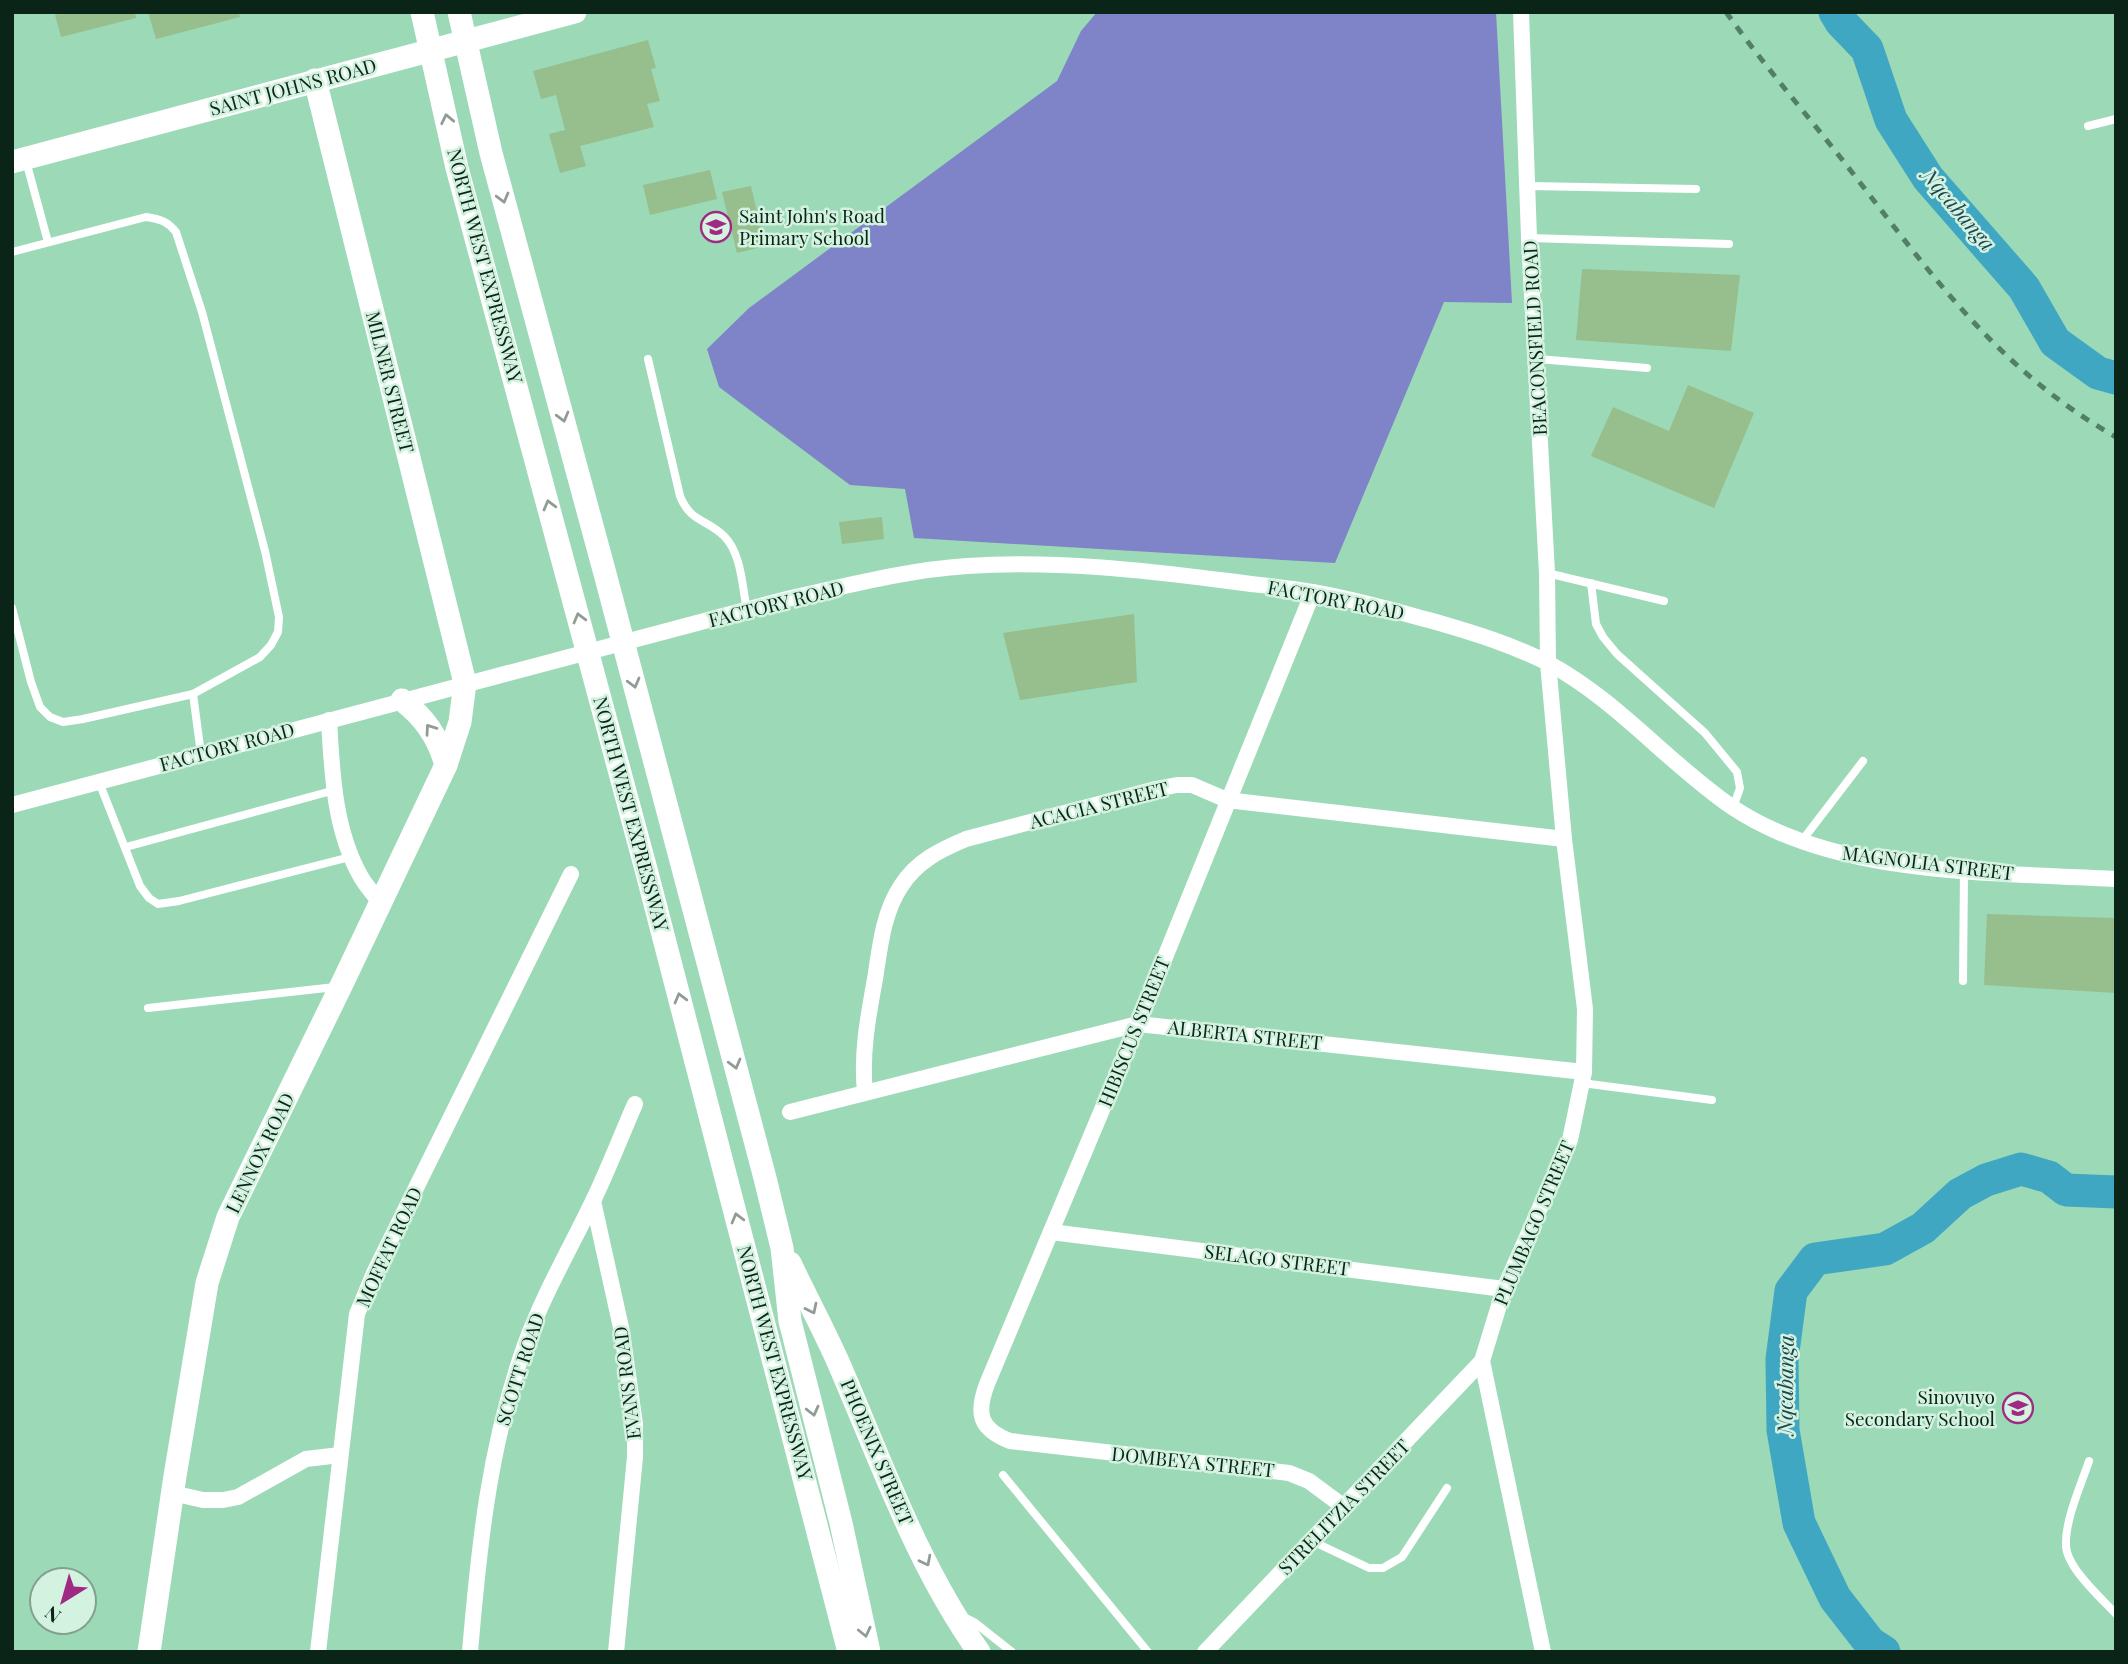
<svg xmlns="http://www.w3.org/2000/svg" width="2128" height="1664" viewBox="0 0 2128 1664" font-family="'Playfair Display',serif">
  <style>
    .forest { fill: #7f84c8 }
    .lines { fill: none; stroke-linecap: round; stroke-linejoin: round }
    .river { stroke: #40a7c3; stroke-width: 33 }
    .building { fill: #97be8d }
    .lane { stroke: #fff; stroke-width: 8 }
    .street { stroke: #fff; stroke-width: 16 }
    .secondary { stroke: #fff; stroke-width: 23 }
    .rail { stroke: #537e67; stroke-width: 5; stroke-dasharray: 9 9; stroke-linecap: butt }
    .oneway { stroke: #919c97 }
    .labels { text-anchor: middle; stroke-width: 5; stroke-linejoin: round; paint-order: stroke }
    .street-label { font-size: 19px; fill: #0b2418; stroke: #d4f2e0 }
    .poi-label { font-size: 19px; fill: #0b2418; stroke: #d4f2e0; text-anchor: start }
    .water-label { font-size: 21px; font-style: italic; fill: #1b4754; stroke: #d4f2e0 }
  </style>
  <rect width="100%" height="100%" fill="#9cd9b7"/>
  <path class="forest" d="M1097,12H1496L1512,303L1444,302L1335,563L914,538L905,489L850,485L719,387L707,349L749,308L1057,81L1081,31Z"/>
  <g class="lines">
    <g class="river">
      <path d="M1835,12L1841,22L1867,49L1891,120L1928,178L2024,288L2055,342L2098,373L2116,378"/>
      <path d="M1884,1652L1870,1643L1835,1598L1799,1523L1783,1430L1782,1359L1791,1291L1815,1259L1885,1249L1923,1228L1960,1194L1986,1180L2021,1169L2049,1177L2066,1190L2116,1192"/>
    </g>
  </g>
  <g class="building">
    <path d="M64,12H135L136,18L61,37L55,15Z"/>
    <path d="M148,12H239L240,17L156,39Z"/>
    <path d="M648,40L656,68L651,69L660,101L647,104L654,127L580,146L586,166L560,173L549,134L565,130L556,95L541,99L533,71Z"/>
    <path d="M710,170L717,199L650,215L643,185Z"/>
    <path d="M751,186L765,246L737,253L722,192Z"/>
    <path d="M1582,269L1740,275L1731,351L1576,340Z"/>
    <path d="M1688,385L1754,413L1714,508L1591,456L1613,407L1669,431Z"/>
    <path d="M882,517L884,539L842,544L839,522Z"/>
    <path d="M1134,614L1137,682L1020,700L1003,633Z"/>
    <path d="M1987,914L2116,918V993L1984,985Z"/>
  </g>
  <g class="lines">
    <g class="lane">
      <path d="M2088,126L2116,119"/>
      <path d="M26,161L48,242"/>
      <path d="M1528,186L1696,189"/>
      <path d="M1529,238L1729,244"/>
      <path d="M12,252L146,217C160,219 167,221 176,232L202,312L265,551L279,617L278,632L271,645L260,657L193,694L83,719L63,722L50,717L40,707L31,682L12,608"/>
      <path d="M648,359L680,496C690,522 707,519 724,536C742,554 742,587 747,610"/>
      <path d="M1538,359L1647,368"/>
      <path d="M1547,573L1664,601"/>
      <path d="M1591,583L1596,624L1603,637L1617,654L1705,733L1737,772L1740,788L1733,808"/>
      <path d="M193,694L201,754"/>
      <path d="M99,782L140,886L149,898L158,904L179,901L350,857"/>
      <path d="M1801,842L1863,761"/>
      <path d="M126,847L335,790"/>
      <path d="M1963,981L1964,871"/>
      <path d="M148,1008L335,987"/>
      <path d="M1582,1083L1712,1100"/>
      <path d="M2089,1461C2081,1485 2065,1520 2066,1545C2066,1567 2101,1598 2116,1614"/>
      <path d="M1003,1475L1148,1652"/>
      <path d="M1312,1541L1369,1568H1383L1402,1557L1447,1488"/>
      <path d="M964,1617L974,1622L1012,1652"/>
    </g>
    <g class="street">
      <path d="M1521,12L1529,238L1547,573L1548,663L1564,839L1585,1009L1584,1072L1570,1140L1504,1289L1482,1361L1543,1652"/>
      <path d="M1313,592L1138,1024L987,1384C976,1413 979,1429 1010,1441L1289,1473L1309,1481L1344,1507"/>
      <path d="M329,720C332,772 334,830 361,877C366,886 374,894 380,903"/>
      <path d="M12,805L787,599C846,586 906,570 967,566C1054,560 1142,570 1228,581C1256,585 1284,587 1312,592C1354,599 1395,611 1436,622C1474,633 1513,645 1548,663C1617,700 1668,763 1732,807C1836,877 1993,872 2116,879"/>
      <path d="M865,1092C861,1054 868,1017 875,979C880,947 883,913 901,886C917,861 940,850 966,839L1156,789L1177,785H1192L1227,800L1564,839"/>
      <path d="M790,1112L1138,1024L1584,1072"/>
      <path d="M593,1201L622,1332L635,1424V1457L616,1652"/>
      <path d="M1051,1232L1504,1289"/>
      <path d="M172,1493L203,1500H223L238,1497L306,1459L340,1455"/>
      <path d="M318,1652L357,1314L374,1273L571,874"/>
      <path d="M470,1652C479,1546 489,1446 525,1345C543,1295 570,1249 593,1201C608,1170 621,1136 635,1104"/>
      <path d="M1205,1652L1482,1361"/>
    </g>
    <g class="secondary">
      <path d="M422,12L457,168L647,873L849,1652"/>
      <path d="M459,12L491,153L604,570L765,1178L782,1248L790,1321L841,1523L869,1652"/>
      <path d="M12,162L575,12"/>
      <path d="M402,700C425,718 438,737 446,765"/>
      <path d="M790,1263C806,1297 824,1330 839,1364C881,1461 917,1565 979,1652"/>
      <path d="M149,1652L175,1476L207,1283L228,1217L341,986L446,765L460,722L465,683L315,80"/>
    </g>
    <path class="rail" d="M1726,12C1765,67 1810,118 1851,171C1931,274 1999,371 2116,437"/>
  </g>
  <defs><path id="oneway-chevron" d="M-2-3.5L2.5 0L-2 3.5" fill="none" stroke-width="1.6" stroke-linecap="round" stroke-linejoin="round" transform="scale(1.75)"/></defs>
  <g class="oneway">
    <use href="#oneway-chevron" transform="translate(447 119) rotate(-102)"/>
    <use href="#oneway-chevron" transform="translate(503 198) rotate(75)"/>
    <use href="#oneway-chevron" transform="translate(563 417) rotate(75)"/>
    <use href="#oneway-chevron" transform="translate(549 505) rotate(-105)"/>
    <use href="#oneway-chevron" transform="translate(579 618) rotate(-105)"/>
    <use href="#oneway-chevron" transform="translate(634 683) rotate(75)"/>
    <use href="#oneway-chevron" transform="translate(430 729) rotate(-125)"/>
    <use href="#oneway-chevron" transform="translate(680 998) rotate(-105)"/>
    <use href="#oneway-chevron" transform="translate(735 1064) rotate(75)"/>
    <use href="#oneway-chevron" transform="translate(737 1218) rotate(-105)"/>
    <use href="#oneway-chevron" transform="translate(812 1309) rotate(64)"/>
    <use href="#oneway-chevron" transform="translate(813 1411) rotate(76)"/>
    <use href="#oneway-chevron" transform="translate(926 1561) rotate(63)"/>
    <use href="#oneway-chevron" transform="translate(865 1632) rotate(77)"/>
  </g>
  <defs>
    <g id="school-ring" transform="scale(1.575)"><circle r="9.5" fill="#d4f2e0" stroke="#a02a83" stroke-width="1.5"/><path d="M0-5L7-2L0 1L-7-2ZM-4 1L0 2.5L4 1V4Q0 6-4 4Z" fill="#a02a83"/></g>
  </defs>
  <g fill-rule="evenodd">
    <use href="#school-ring" x="716" y="227"/>
    <use href="#school-ring" x="2018" y="1408"/>
  </g>
  <g class="labels">
    <g class="street-label">
      <text transform="translate(293 87) rotate(-15)" y="7">SAINT JOHNS ROAD</text>
      <text transform="translate(485 266) rotate(75)" y="7">NORTH WEST EXPRESSWAY</text>
      <text transform="translate(1535 338) rotate(-93)" y="7">BEACONSFIELD ROAD</text>
      <text transform="translate(390 382) rotate(76)" y="7">MILNER STREET</text>
      <text transform="translate(1336 600) rotate(11)" y="7">FACTORY ROAD</text>
      <text transform="translate(776 604) rotate(-14)" y="7">FACTORY ROAD</text>
      <text transform="translate(227 747) rotate(-15)" y="7">FACTORY ROAD</text>
      <text transform="translate(1099 805) rotate(-14)" y="7">ACACIA STREET</text>
      <text transform="translate(631 814) rotate(75)" y="7">NORTH WEST EXPRESSWAY</text>
      <text transform="translate(1928 863) rotate(7)" y="7">MAGNOLIA STREET</text>
      <text transform="translate(1134 1032) rotate(-68)" y="7">HIBISCUS STREET</text>
      <text transform="translate(1245 1035) rotate(6)" y="7">ALBERTA STREET</text>
      <text transform="translate(260 1153) rotate(-64)" y="7">LENNOX ROAD</text>
      <text transform="translate(1534 1223) rotate(-67)" y="7">PLUMBAGO STREET</text>
      <text transform="translate(389 1247) rotate(-65)" y="7">MOFFAT ROAD</text>
      <text transform="translate(1277 1260) rotate(7)" y="7">SELAGO STREET</text>
      <text transform="translate(775 1363) rotate(75)" y="7">NORTH WEST EXPRESSWAY</text>
      <text transform="translate(520 1369) rotate(-72)" y="7">SCOTT ROAD</text>
      <text transform="translate(627 1383) rotate(-97)" y="7">EVANS ROAD</text>
      <text transform="translate(877 1452) rotate(67)" y="7">PHOENIX STREET</text>
      <text transform="translate(1193 1462) rotate(6)" y="7">DOMBEYA STREET</text>
      <text transform="translate(1344 1507) rotate(-46)" y="7">STRELITZIA STREET</text>
    </g>
    <g class="poi-label">
      <text x="739" y="223">Saint John's Road<tspan x="739" dy="22">Primary School</tspan></text>
      <text x="1995" y="1404" text-anchor="end">Sinovuyo<tspan x="1995" dy="22">Secondary School</tspan></text>
    </g>
    <g class="water-label">
      <text transform="translate(1958 210) rotate(50)" y="7">Nqcabanga</text>
      <text transform="translate(1786 1385) rotate(-89)" y="7">Nqcabanga</text>
    </g>
  </g>
  <rect width="2128" height="1664" fill="none" stroke="#0b2418" stroke-width="28"/>
  <g transform="translate(63 1601) rotate(217)"><circle r="33" fill="#d4f2e0" stroke="#84a090" stroke-width="2"/>
  <path d="M0-5L12 26L0 18L-12 26Z" fill="#a02a83"/>
  <text y="-10" font-size="19" font-weight="bold" text-anchor="middle" fill="#0b2418">N</text>
  </g>
</svg>
